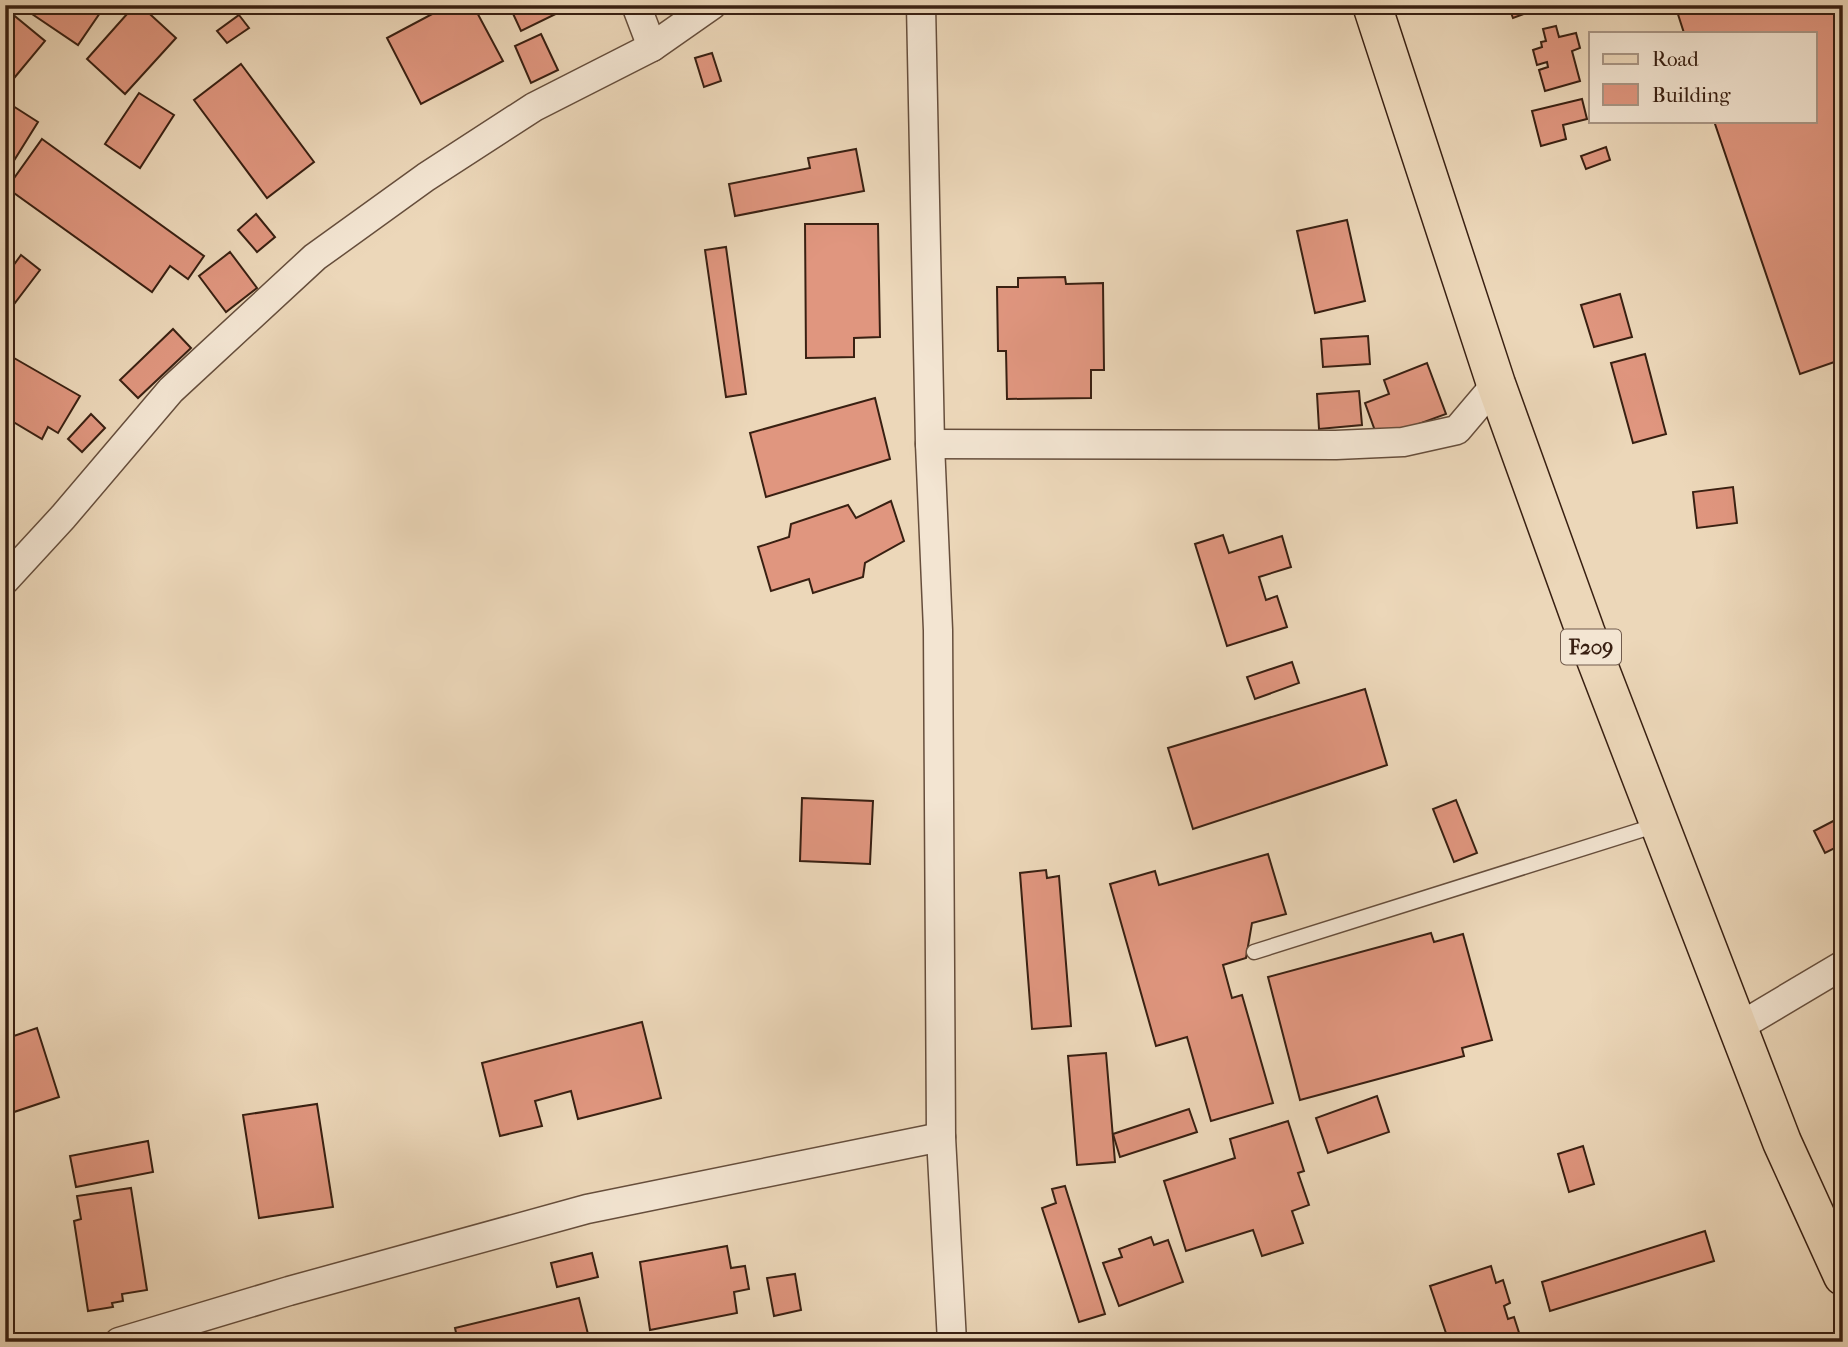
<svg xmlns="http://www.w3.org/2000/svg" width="1848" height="1347" viewBox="0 0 1848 1347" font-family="'IM FELL French Canon',serif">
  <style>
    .building { fill: #e0967f; stroke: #392012; stroke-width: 2 }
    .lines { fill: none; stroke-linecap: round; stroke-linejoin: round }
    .lane-casing { stroke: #664e3c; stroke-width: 17 }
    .street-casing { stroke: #664e3c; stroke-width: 31 }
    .primary-casing { stroke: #392012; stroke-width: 41 }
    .lane { stroke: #f3e5d2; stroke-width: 14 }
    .street { stroke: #f3e5d2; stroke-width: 28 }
    .primary { stroke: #ecd7b9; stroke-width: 38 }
    .labels { text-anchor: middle; stroke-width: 5; stroke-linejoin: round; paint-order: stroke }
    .shield { fill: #f3e5d2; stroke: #715b4c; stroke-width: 2 }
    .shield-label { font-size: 21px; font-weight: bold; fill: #392012 }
  </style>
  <rect width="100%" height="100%" fill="#ecd7b9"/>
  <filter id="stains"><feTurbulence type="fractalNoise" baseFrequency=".00286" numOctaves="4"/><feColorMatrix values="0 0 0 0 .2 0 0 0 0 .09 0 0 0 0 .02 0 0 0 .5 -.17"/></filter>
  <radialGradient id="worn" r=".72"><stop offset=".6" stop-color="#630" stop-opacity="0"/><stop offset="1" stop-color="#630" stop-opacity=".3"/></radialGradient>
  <g class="building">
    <path d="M38,5H95L102,10L78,45L32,14Z"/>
    <path d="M135,5H140L176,38L125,94L87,59Z"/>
    <path d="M449,5H473L503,61L421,104L387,38Z"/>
    <path d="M509,5H574L521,31Z"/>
    <path d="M1508,5H1548L1513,18Z"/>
    <path d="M1675,5H1843V359L1800,374L1714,121H1815V33H1684Z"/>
    <path d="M5,8L45,41L15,77L5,68Z"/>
    <path d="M239,15L249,28L227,43L217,31Z"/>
    <path d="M1556,26L1559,37L1576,33L1580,48L1572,51L1580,81L1545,91L1539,70L1548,67L1547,62L1537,65L1533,50L1542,47L1541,42L1546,41L1543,29Z"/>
    <path d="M541,34L558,70L531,83L515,46Z"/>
    <path d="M712,53L721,81L704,87L695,58Z"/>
    <path d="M241,64L314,162L267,198L194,100Z"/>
    <path d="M139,93L174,115L140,168L105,144Z"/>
    <path d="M1582,99L1587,119L1563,125L1566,139L1541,146L1532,111Z"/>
    <path d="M13,106L38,122L5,175V120Z"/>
    <path d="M42,139L204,256L188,279L170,266L152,292L7,188Z"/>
    <path d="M1606,147L1610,160L1586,169L1581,156Z"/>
    <path d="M856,149L864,191L735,216L729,184L810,168L808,158Z"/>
    <path d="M256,214L275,237L257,252L238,230Z"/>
    <path d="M1347,220L1365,301L1315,313L1297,231Z"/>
    <path d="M805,224H878L880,337L854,338V357L806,358Z"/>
    <path d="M726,247L746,394L726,397L705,250Z"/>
    <path d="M230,252L257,288L226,312L199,276Z"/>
    <path d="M21,255L40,270L5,316V277Z"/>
    <path d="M1065,277L1066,284L1103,283L1104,370H1091V398L1007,399L1006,351H998L997,287H1018V278Z"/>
    <path d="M1620,294L1632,337L1594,347L1581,305Z"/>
    <path d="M173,329L191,348L138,398L120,380Z"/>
    <path d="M1368,336L1370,364L1323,367L1321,339Z"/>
    <path d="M1645,354L1666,434L1633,443L1611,363Z"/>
    <path d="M14,358L80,396L58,433L48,427L42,439L5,417V372Z"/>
    <path d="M1427,363L1446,414L1378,439L1365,403L1389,394L1384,380Z"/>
    <path d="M1359,391L1362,425L1319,429L1317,394Z"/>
    <path d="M875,398L890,459L766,497L750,433Z"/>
    <path d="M91,414L105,428L82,452L68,439Z"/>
    <path d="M1733,487L1737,523L1697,528L1693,492Z"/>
    <path d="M891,501L904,541L865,563L863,577L813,593L809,579L771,591L758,547L789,537L791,524L848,505L856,518Z"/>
    <path d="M1223,535L1229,553L1282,536L1291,567L1259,577L1266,600L1277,596L1287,627L1227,646L1195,544Z"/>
    <path d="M1292,662L1299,683L1255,699L1247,677Z"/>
    <path d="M1365,689L1387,765L1193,829L1168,748Z"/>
    <path d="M802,798L873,801L870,864L800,861Z"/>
    <path d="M1456,800L1477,853L1454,862L1433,809Z"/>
    <path d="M1843,816V844L1825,853L1814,831Z"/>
    <path d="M1268,854L1286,914L1252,923L1246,958L1223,965L1232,998L1242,995L1273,1103L1211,1121L1187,1037L1156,1046L1110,884L1155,871L1159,885Z"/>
    <path d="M1046,870L1047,878L1059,876L1071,1026L1032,1029L1020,873Z"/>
    <path d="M1431,933L1434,942L1463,934L1492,1040L1462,1048L1464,1056L1300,1100L1268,977Z"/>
    <path d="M642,1022L661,1098L578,1119L571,1091L535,1101L542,1126L500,1136L482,1063Z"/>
    <path d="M37,1028L59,1097L5,1115V1039Z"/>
    <path d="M1106,1053L1115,1162L1077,1165L1068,1056Z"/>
    <path d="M1377,1096L1389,1132L1328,1153L1316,1118Z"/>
    <path d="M317,1104L333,1207L259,1218L243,1115Z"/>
    <path d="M1189,1109L1197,1132L1120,1157L1113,1134Z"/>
    <path d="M1288,1121L1304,1171L1298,1173L1309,1205L1292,1211L1303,1243L1262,1256L1253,1230L1186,1251L1164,1181L1235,1158L1230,1139Z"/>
    <path d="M148,1141L153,1172L76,1187L70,1156Z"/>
    <path d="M1583,1146L1594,1184L1569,1192L1558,1154Z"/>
    <path d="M1065,1186L1105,1314L1079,1322L1042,1208L1056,1203L1052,1189Z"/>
    <path d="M131,1188L147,1290L122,1294L123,1301L112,1303L113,1307L88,1311L74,1221L81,1219L77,1196Z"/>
    <path d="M1705,1231L1714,1261L1550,1311L1542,1282Z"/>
    <path d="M1151,1237L1154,1245L1168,1240L1183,1282L1119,1306L1103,1263L1122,1257L1119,1249Z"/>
    <path d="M727,1246L731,1268L745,1266L749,1289L734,1292L737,1313L650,1330L640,1262Z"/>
    <path d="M592,1253L598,1277L557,1287L551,1263Z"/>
    <path d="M1491,1266L1496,1283L1503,1280L1510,1303L1504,1306L1508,1319L1514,1317L1522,1342H1449L1430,1286Z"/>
    <path d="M795,1274L801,1310L774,1316L767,1278Z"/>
    <path d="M579,1298L590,1342H458L455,1328Z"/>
    <path d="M716,1335L717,1342H677Z"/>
  </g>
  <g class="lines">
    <g class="lane-casing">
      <path id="lane" d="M1254,952L1657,825"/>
    </g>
    <g class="street-casing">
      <g id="street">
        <path d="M636,5L652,47"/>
        <path d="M921,5L930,444L938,630L941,1137L952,1342"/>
        <path d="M930,444L1336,445L1403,442L1457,430L1496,384"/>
        <path d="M5,580L63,517L171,390L315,257L426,177L534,107L652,47L712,5"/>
        <path d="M1737,1028L1843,965"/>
        <path d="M119,1342L289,1291L587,1209L941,1137"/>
      </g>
    </g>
    <g class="primary-casing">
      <path id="primary" d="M1372,5L1496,384L1585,631L1782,1142L1843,1276"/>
    </g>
    <use href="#lane" class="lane"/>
    <use href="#street" class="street"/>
    <use href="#primary" class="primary"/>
  </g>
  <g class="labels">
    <rect class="shield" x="1561" y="629.5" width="60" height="35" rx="5"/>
    <g class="shield-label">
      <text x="1591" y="654">F209</text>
    </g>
  </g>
  <rect width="1848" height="1347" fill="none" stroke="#ecd7b9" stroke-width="28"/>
  <rect x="7" y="7" width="1834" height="1333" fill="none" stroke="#392012" stroke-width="3.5"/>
  <rect x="14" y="14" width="1820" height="1319" fill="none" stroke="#392012" stroke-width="2"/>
  <rect x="1589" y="32" width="228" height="91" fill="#f3e5d2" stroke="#a99685" stroke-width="2"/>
  <rect x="1603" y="54" width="35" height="10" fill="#ecd7b9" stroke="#a99685" stroke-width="2"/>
  <text x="1652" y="66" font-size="21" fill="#392012">Road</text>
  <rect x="1603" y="84" width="35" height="21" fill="#e0967f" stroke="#a99685" stroke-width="2"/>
  <text x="1652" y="102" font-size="21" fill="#392012">Building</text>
  <rect width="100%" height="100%" filter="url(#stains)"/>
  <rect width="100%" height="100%" fill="url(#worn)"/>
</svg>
